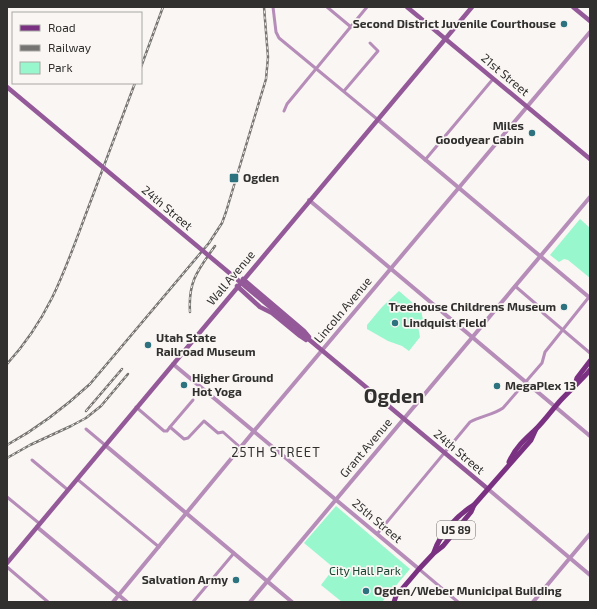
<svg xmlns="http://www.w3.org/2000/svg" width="597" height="609" viewBox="0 0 597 609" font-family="'Exo 2',sans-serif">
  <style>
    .green { fill: #99f7ce }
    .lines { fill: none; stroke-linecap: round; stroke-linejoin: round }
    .minor { stroke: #b68db9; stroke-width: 3 }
    .tertiary { stroke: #b68db9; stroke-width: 4 }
    .secondary { stroke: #945999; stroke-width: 4.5 }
    .primary { stroke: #7a3182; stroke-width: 5 }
    .rail-casing { stroke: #767472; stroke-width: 2.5 }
    .rail { stroke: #f9f6f3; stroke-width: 1; stroke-dasharray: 3; stroke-linecap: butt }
    .secondary-bridge { stroke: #945999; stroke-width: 4.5 }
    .poi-dot { fill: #2c727f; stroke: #f9f6f3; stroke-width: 1.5 }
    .labels { text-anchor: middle; stroke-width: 3.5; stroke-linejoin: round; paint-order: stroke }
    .shield { fill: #f9f6f3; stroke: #6d6b6a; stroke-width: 1 }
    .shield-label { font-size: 11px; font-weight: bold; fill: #31302f }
    .poi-label { font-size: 12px; font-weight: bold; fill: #31302f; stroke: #f9f6f3; text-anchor: start }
    .street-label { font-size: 12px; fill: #31302f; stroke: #f9f6f3 }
    .park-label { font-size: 12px; fill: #1a4534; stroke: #f9f6f3 }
    .neighbourhood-label { font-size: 13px; letter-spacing: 1px; fill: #31302f; stroke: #f9f6f3 }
    .town-label { font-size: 20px; font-weight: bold; fill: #31302f; stroke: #f9f6f3 }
  </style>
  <rect width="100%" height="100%" fill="#f9f6f3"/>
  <g class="green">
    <path d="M580,219L590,228V278L568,260L564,259L559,262L550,255Z"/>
    <path d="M399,291L421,310L423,320L418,326L420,337L409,351L402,346L388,341L367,329V325L382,307Z"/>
    <path d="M336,506L410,569L382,602H342L321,585L334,568L304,543Z"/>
  </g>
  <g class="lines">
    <g class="minor">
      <path d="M273,7L276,32L279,38L377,119"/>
      <path d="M327,7L351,27"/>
      <path d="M344,91L378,51L370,43"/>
      <path d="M284,111L287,104L367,7"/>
      <path d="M425,160L493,79"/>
      <path d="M515,286L536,304L543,313L590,353"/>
      <path d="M136,407L164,431H167L170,427L184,439L188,438L204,421L218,433L223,432L241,448"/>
      <path d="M170,427L193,400"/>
      <path d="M86,429L105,445"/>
      <path d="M32,460L68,490"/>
      <path d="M77,479L159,547"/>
      <path d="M7,497L40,524"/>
      <path d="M377,534L470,422C480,416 493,415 503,408L542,363L545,352L589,297"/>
      <path d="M7,567L48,602"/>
      <path d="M419,569L458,602"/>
      <path d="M193,602L234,553"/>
    </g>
    <g class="tertiary">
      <path d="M377,119L590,298"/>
      <path d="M309,200L590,436"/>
      <path d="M173,364L419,569"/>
      <path d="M105,445L292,602"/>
      <path d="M488,489L590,575"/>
      <path d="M37,527L127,602"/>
      <path d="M113,602L254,431L590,32"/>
      <path d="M250,602L590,197"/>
      <path d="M533,602L590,534"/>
    </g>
    <g class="secondary">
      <path d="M407,7L590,159"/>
      <path d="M573,7L590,21"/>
      <path d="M243,279L304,331L309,337"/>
      <path d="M237,286L260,307L272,313L300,336L306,340"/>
      <path d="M300,332L488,489"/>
      <path d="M7,563L472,7"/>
    </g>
    <g class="primary">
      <path d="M575,385L577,378L590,361"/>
      <path d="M509,462C515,448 525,439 536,429C545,420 552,410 560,401C570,390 581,381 590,370"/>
      <path d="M434,552C440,534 457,515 474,505"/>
      <path d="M394,602L396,596L419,569L434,553L443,546L471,512L474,505L531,440L536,429"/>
    </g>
    <g class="rail-casing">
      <g id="rail">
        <path d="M141,67L163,7"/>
        <path d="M190,312C188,281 198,270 215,246"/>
        <path d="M7,364C50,317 65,270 87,211C103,169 119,126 135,83"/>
        <path d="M86,411L122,369"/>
        <path d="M7,445C38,428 64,408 90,384L209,243L222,223L226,212L266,79L268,57L264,7"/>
        <path d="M7,458L30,445L71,426L86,418L101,406L128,374"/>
      </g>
    </g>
    <use href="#rail" class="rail"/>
    <path class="secondary-bridge" d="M7,87L300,332"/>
  </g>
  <g class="poi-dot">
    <circle cx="564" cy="24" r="4"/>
    <circle cx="532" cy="133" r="4"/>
    <rect x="229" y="173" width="10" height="10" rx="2"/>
    <circle cx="564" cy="307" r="4"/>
    <circle cx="395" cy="323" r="4"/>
    <circle cx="148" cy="345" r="4"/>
    <circle cx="184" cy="385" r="4"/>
    <circle cx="497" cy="386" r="4"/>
    <circle cx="236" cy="580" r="4"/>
    <circle cx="366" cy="591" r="4"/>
  </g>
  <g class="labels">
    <rect class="shield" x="437" y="521" width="38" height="18" rx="3"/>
    <g class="shield-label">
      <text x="456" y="534">US 89</text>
    </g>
    <g class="poi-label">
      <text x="556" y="28" text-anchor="end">Second District Juvenile Courthouse</text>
      <text x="524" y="130" text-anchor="end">Miles<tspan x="524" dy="14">Goodyear Cabin</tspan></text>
      <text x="243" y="182">Ogden</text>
      <text x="556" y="311" text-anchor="end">Treehouse Childrens Museum</text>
      <text x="403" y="327">Lindquist Field</text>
      <text x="156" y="342">Utah State<tspan x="156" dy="14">Railroad Museum</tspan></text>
      <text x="192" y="382">Higher Ground<tspan x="192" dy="14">Hot Yoga</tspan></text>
      <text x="505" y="390">MegaPlex 13</text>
      <text x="228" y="584" text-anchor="end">Salvation Army</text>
      <text x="374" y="595">Ogden/Weber Municipal Building</text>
    </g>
    <g class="street-label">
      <text transform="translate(505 75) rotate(40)" y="4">21st Street</text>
      <text transform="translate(167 208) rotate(40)" y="4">24th Street</text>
      <text transform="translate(231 278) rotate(-50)" y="4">Wall Avenue</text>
      <text transform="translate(343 310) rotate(-50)" y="4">Lincoln Avenue</text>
      <text transform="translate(366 448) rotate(-50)" y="4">Grant Avenue</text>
      <text transform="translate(459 452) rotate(40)" y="4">24th Street</text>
      <text transform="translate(377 521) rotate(40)" y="4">25th Street</text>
    </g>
    <g class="park-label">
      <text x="365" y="575">City Hall Park</text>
    </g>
    <g class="neighbourhood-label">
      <text x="276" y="457">25TH STREET</text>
    </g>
    <g class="town-label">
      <text x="394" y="403">Ogden</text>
    </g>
  </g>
  <rect width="597" height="609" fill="none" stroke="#31302f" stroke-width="16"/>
  <rect x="12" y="12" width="130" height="72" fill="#f9f6f3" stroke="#a9a7a5"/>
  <rect x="20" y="25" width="20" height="6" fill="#7a3182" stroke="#a9a7a5"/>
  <text x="48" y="32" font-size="12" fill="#31302f">Road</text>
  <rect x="20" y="45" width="20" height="6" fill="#767472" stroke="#a9a7a5"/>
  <text x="48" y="52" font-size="12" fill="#31302f">Railway</text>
  <rect x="20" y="62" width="20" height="12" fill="#99f7ce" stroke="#a9a7a5"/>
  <text x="48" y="72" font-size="12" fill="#31302f">Park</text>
</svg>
